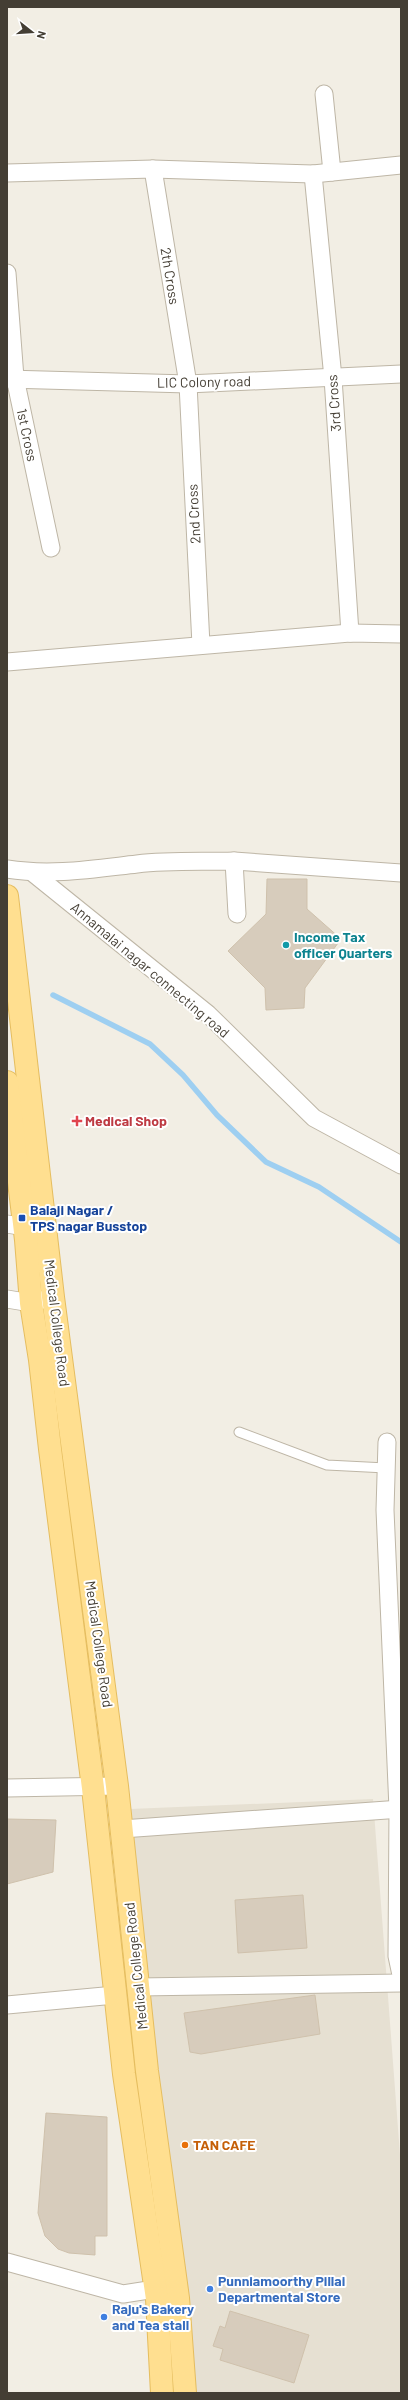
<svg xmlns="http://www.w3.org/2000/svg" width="408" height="2400" viewBox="0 0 408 2400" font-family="Barlow,sans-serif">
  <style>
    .residential { fill: #e6e0d2 }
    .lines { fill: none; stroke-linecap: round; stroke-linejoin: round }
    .stream { stroke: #9ecff1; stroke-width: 5.5 }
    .building { fill: #d7ccbc; stroke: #cfc1ac }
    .service-casing { stroke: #beb6a6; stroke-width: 11 }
    .minor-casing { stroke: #beb6a6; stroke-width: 19 }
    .primary-casing { stroke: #e5bd5f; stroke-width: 24 }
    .service { stroke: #fff; stroke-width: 9 }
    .minor { stroke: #fff; stroke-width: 17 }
    .primary { stroke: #ffdf90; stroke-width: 22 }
    .culture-dot { fill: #0f9aa8; stroke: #fff; stroke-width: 1.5 }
    .health-dot { fill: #e0444e; stroke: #fff; stroke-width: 1.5 }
    .transit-dot { fill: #1a4fb4; stroke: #fff; stroke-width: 1.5 }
    .food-dot { fill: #e8710a; stroke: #fff; stroke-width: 1.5 }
    .shop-dot { fill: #3f7fe0; stroke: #fff; stroke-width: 1.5 }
    .labels { text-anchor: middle; stroke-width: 4; stroke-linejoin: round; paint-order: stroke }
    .street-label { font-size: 14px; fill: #443e34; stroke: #fff }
    .culture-label { font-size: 14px; font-weight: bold; fill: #0d838f; stroke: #fff; text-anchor: start }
    .health-label { font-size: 14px; font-weight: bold; fill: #be3a42; stroke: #fff; text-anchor: start }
    .transit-label { font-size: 14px; font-weight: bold; fill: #164399; stroke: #fff; text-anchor: start }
    .food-label { font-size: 14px; font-weight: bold; fill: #c56008; stroke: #fff; text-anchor: start }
    .shop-label { font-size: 14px; font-weight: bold; fill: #366cbe; stroke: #fff; text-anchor: start }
  </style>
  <rect width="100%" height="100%" fill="#f2eee4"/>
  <path class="residential" d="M373,1799L401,2168V2393H197L145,1988L130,1809Z"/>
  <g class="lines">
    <path class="stream" d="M53,995L150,1044L183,1075L217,1115L266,1162L319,1187L401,1242"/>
  </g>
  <g class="building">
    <path d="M267,879H307V909L341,939L305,988L304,1008L266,1010L265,988L228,951L266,914Z"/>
    <path d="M7,1819L56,1820L53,1872L7,1884Z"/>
    <path d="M303,1895L307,1948L238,1953L235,1900Z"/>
    <path d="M315,1995L320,2034L201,2054L190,2052L184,2013Z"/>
    <path d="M46,2113L107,2117V2236H95V2255L69,2253L58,2249L45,2236L38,2213Z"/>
    <path d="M230,2311L309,2335L294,2383L220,2360L223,2349L213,2346L220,2326L225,2328Z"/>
  </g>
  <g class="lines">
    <g class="service-casing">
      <path id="service" d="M239,1432L327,1465L386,1468"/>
    </g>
    <g class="minor-casing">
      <g id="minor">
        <path d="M324,94L332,172"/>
        <path d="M153,169L188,384L201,645"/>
        <path d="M7,173L153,169L313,174L401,165"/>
        <path d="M313,174L333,378L350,633"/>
        <path d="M7,273L15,378L51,548"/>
        <path d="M7,379L188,384L401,374"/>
        <path d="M7,662L350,633L401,634"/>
        <path d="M234,861L401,873"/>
        <path d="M7,869C51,876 93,869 137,864C169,860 202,862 234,861L237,914"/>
        <path d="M33,873L208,1014L314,1118L401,1165"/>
        <path d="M7,1224L25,1227"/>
        <path d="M7,1299L31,1303L53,1297"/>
        <path d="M387,1442L385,1510L398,1809L397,1956L401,1975"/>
        <path d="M7,1788L117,1786"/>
        <path d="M122,1829L401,1809"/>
        <path d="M138,1987L401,1983"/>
        <path d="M7,2005L115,1995"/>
        <path d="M7,2262L123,2294L155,2289"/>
      </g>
    </g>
    <g class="primary-casing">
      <g id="primary">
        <path d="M7,896L53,1297L117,1786L147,2071L178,2298L185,2393"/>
        <path d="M7,1082L26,1240L31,1303L40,1360L50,1449L93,1788L124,2074L157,2299L162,2393"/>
      </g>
    </g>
    <use href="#service" class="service"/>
    <use href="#minor" class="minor"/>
    <use href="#primary" class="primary"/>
  </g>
  <circle class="culture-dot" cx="286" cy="945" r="4"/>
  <path class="health-dot" d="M75 1115h4v4h4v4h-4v4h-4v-4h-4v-4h4z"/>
  <rect class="transit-dot" x="18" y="1214" width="8" height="8" rx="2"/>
  <circle class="food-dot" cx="185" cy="2145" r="4"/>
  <g class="shop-dot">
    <circle cx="210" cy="2289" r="4"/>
    <circle cx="104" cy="2317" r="4"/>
  </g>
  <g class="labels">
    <g class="street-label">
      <text transform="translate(170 276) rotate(81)" y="5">2th Cross</text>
      <text transform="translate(204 382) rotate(-1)" y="5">LIC Colony road</text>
      <text transform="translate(334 403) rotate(-94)" y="5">3rd Cross</text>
      <text transform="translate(27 435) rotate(78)" y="5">1st Cross</text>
      <text transform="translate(194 514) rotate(-93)" y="5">2nd Cross</text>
      <text transform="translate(150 970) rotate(40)" y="5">Annamalai nagar connecting road</text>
      <text transform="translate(57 1323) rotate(83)" y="5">Medical College Road</text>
      <text transform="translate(99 1644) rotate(82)" y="5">Medical College Road</text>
      <text transform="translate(136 1966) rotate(-96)" y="5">Medical College Road</text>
    </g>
    <g class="culture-label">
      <text x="294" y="942">Income Tax<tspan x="294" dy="16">officer Quarters</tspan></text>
    </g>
    <g class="health-label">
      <text x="85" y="1126">Medical Shop</text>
    </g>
    <g class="transit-label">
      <text x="30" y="1215">Balaji Nagar /<tspan x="30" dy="16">TPS nagar Busstop</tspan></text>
    </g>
    <g class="food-label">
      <text x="193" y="2150">TAN CAFE</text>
    </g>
    <g class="shop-label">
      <text x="218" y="2286">Punniamoorthy Pillai<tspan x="218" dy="16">Departmental Store</tspan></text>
      <text x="112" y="2314">Raju's Bakery<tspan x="112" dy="16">and Tea stall</tspan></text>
    </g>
  </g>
  <rect width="408" height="2400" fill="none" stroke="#443e34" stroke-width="16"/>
  <g transform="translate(32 32) rotate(107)" stroke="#ffffff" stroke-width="3" paint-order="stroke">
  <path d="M0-3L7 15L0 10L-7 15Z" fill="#443e34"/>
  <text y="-6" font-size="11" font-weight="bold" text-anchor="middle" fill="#443e34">N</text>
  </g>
</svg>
